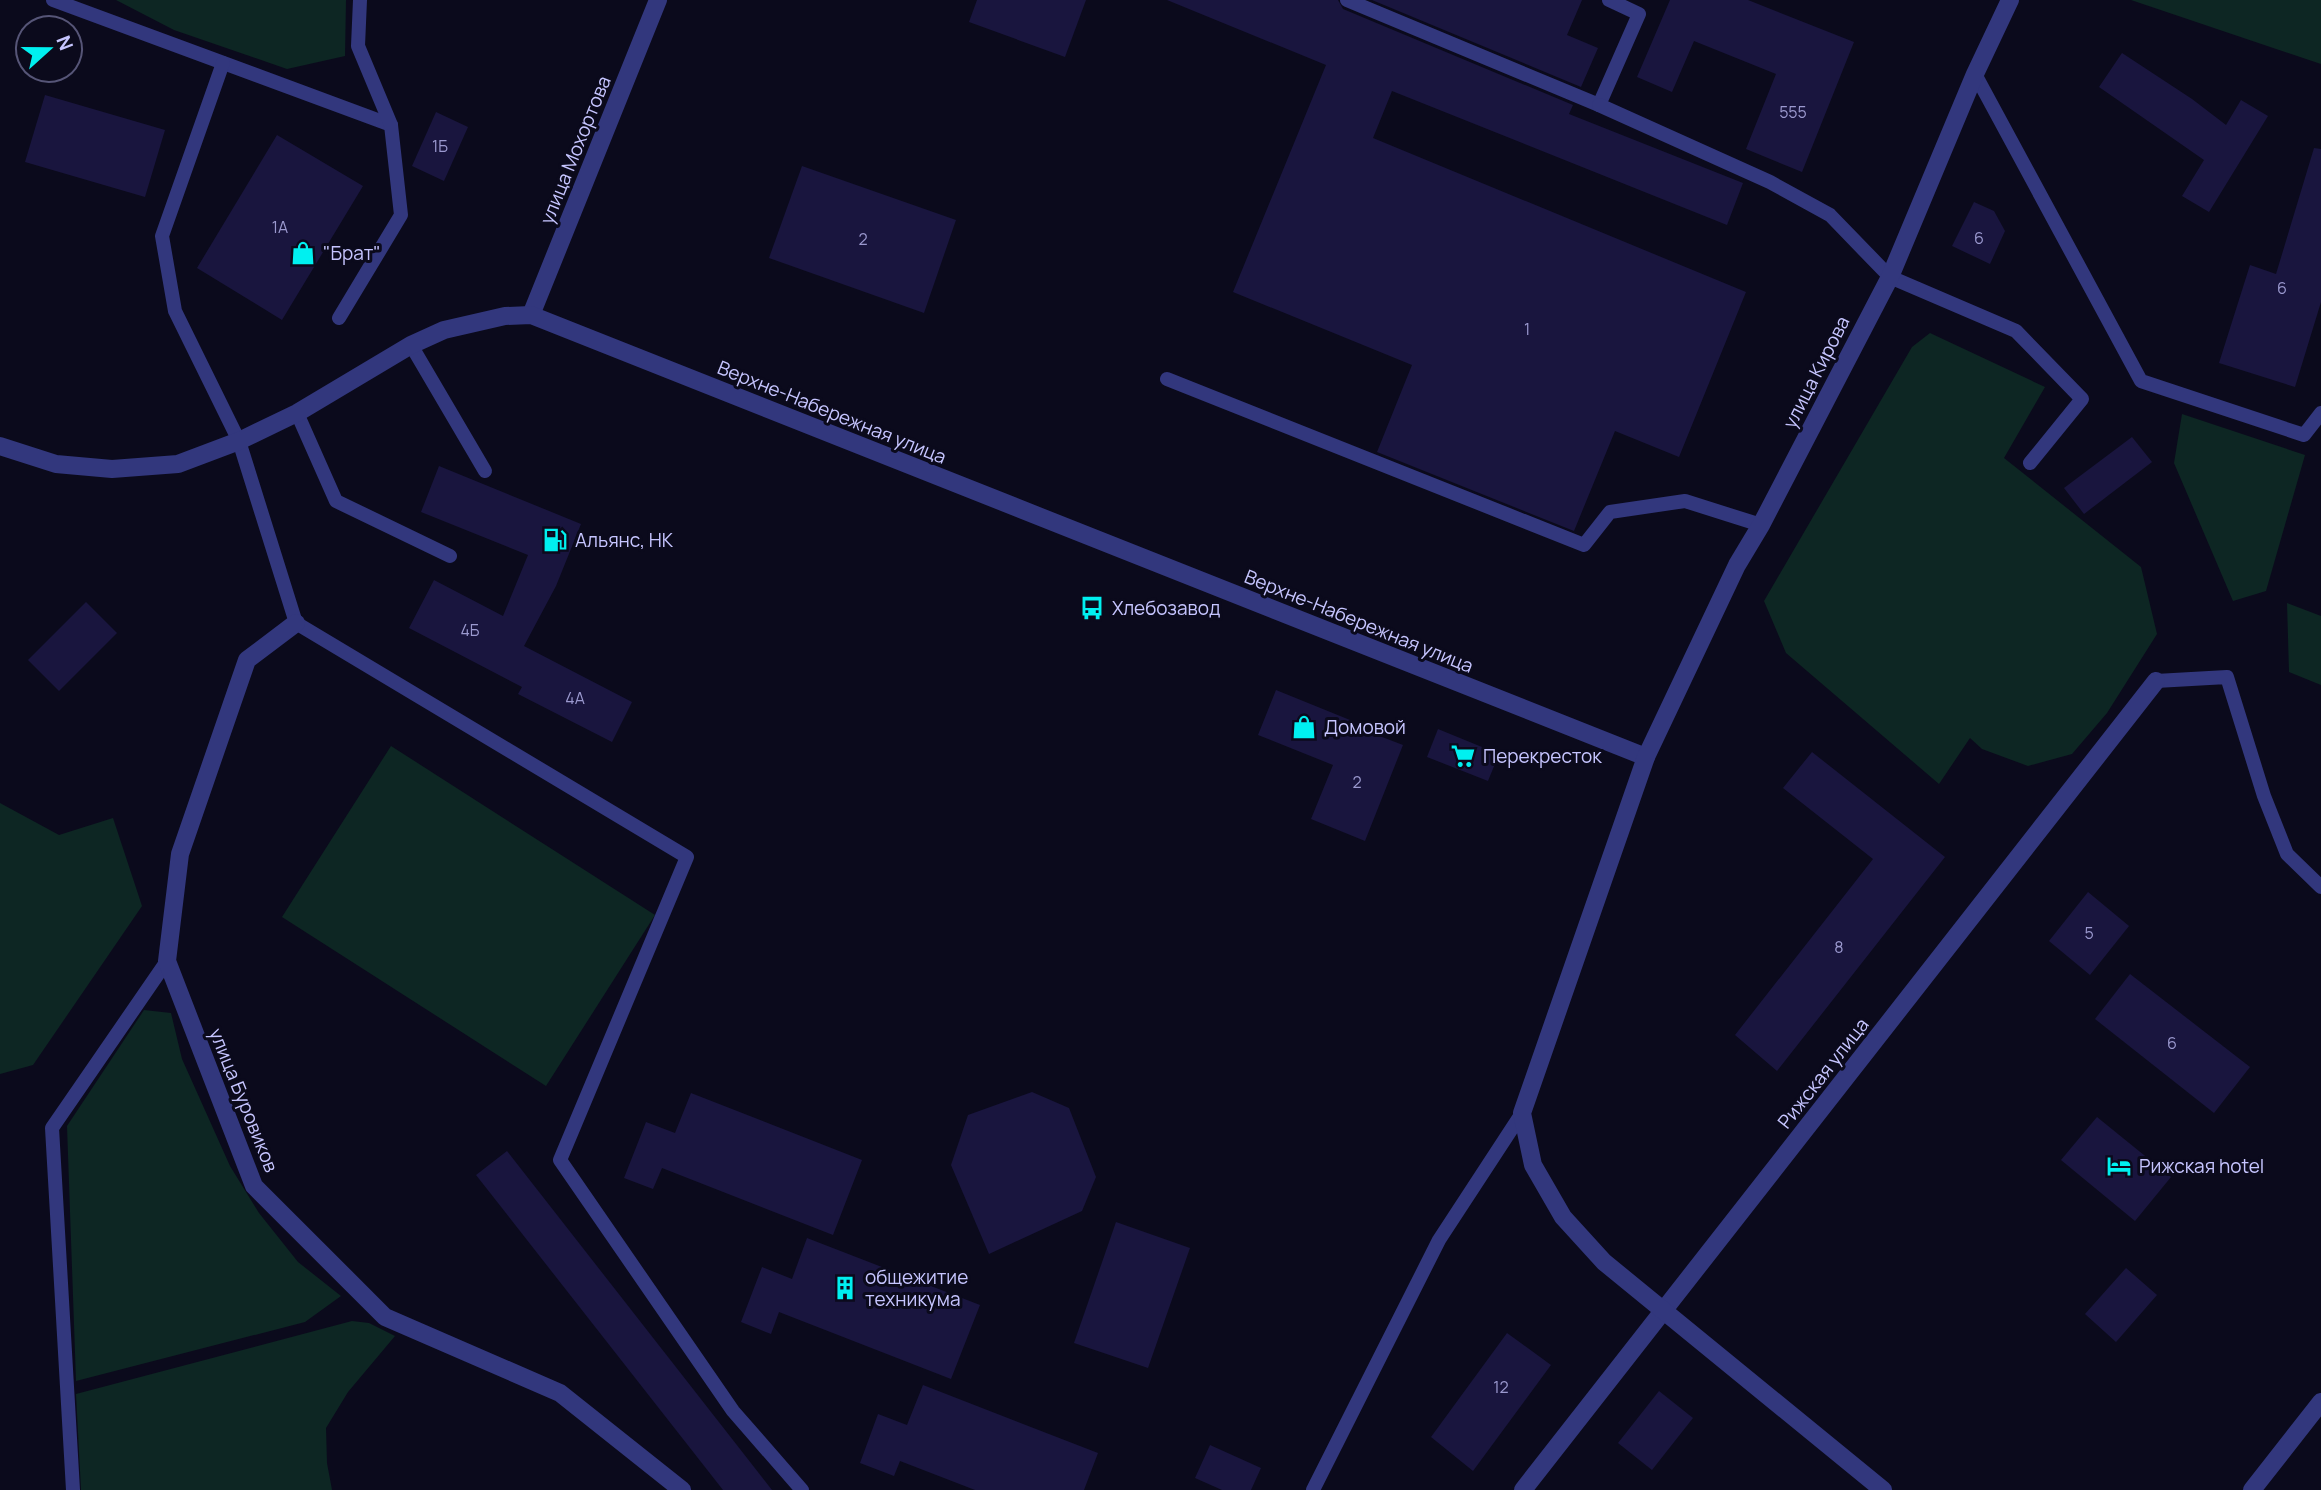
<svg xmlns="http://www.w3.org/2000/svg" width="2321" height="1490" viewBox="0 0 2321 1490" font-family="Manrope,sans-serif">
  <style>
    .green { fill: #0d2623 }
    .building { fill: #19153e }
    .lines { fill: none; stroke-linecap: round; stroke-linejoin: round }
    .service { stroke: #32377d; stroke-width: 14 }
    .minor { stroke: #32377d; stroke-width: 18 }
    .tertiary { stroke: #32377d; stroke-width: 18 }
    .labels { text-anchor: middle; stroke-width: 6; stroke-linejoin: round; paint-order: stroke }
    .number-label { font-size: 16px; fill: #9b99cf }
    .street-label { font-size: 19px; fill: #c6c5ff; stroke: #0b0a1c }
    .poi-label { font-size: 19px; fill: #c6c5ff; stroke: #0b0a1c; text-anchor: start }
  </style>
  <rect width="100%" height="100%" fill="#0b0a1c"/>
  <g class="green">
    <path d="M116,0H346L345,56L287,69L174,30Z"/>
    <path d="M2131,0H2321V64Z"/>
    <path d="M1930,333L2045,387L2004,458L2141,567L2157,634L2107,713L2072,754L2028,766L1982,749L1970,738L1939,784L1786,653L1764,601L1912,347Z"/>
    <path d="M2182,414L2305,455L2266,591L2233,601L2174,463Z"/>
    <path d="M2287,603L2321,616V685L2289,672Z"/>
    <path d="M391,746L655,915L546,1086L282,917Z"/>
    <path d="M0,803L59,835L113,818L142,906L33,1065L0,1074Z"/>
    <path d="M144,1010L171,1013L182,1059L230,1166L259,1213L298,1262L341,1296L305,1322L76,1381L67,1126Z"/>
    <path d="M352,1321L369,1323L395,1336L348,1392L326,1428L327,1463L332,1490H81L76,1394Z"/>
  </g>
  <g class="building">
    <path d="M977,0H1086L1065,57L969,22Z"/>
    <path d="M1167,0H1338L1343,9L1573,105L1569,114L1743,183L1727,225L1392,91L1373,138L1746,292L1679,457L1615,431L1574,531L1377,452L1412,365L1233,292L1326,65Z"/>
    <path d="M1372,0H1582L1567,35L1598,48L1581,87Z"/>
    <path d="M1670,0H1748L1854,42L1802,172L1746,149L1776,74L1694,41L1672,92L1637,77Z"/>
    <path d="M2122,53L2192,99L2226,125L2241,100L2268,116L2209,212L2182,196L2204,160L2099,87Z"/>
    <path d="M45,95L165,130L145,197L25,162Z"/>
    <path d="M436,112L468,127L444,181L412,166Z"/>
    <path d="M277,135L363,186L282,320L197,268Z"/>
    <path d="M2314,148L2321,149V302L2295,387L2219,363L2250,265L2276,274Z"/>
    <path d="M802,166L956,220L924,313L769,258Z"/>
    <path d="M1974,202L1994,211L2005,231L1990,264L1952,246Z"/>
    <path d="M2132,437L2152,462L2084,514L2064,488Z"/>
    <path d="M439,466L581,524L556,586L524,646L632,702L612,742L518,694L522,687L409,628L434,580L503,616L528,555L421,512Z"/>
    <path d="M86,602L117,633L59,691L28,660Z"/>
    <path d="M1276,690L1350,720L1348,724L1403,745L1365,841L1311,819L1333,765L1258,735Z"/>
    <path d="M1438,729L1499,754L1488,781L1427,757Z"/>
    <path d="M1812,752L1945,857L1777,1071L1735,1035L1873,859L1783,788Z"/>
    <path d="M2088,892L2129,926L2090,975L2049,941Z"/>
    <path d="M2130,974L2250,1067L2214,1113L2095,1019Z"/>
    <path d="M1032,1092L1069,1108L1096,1177L1082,1211L989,1254L951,1165L968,1115Z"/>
    <path d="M691,1093L862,1160L833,1235L662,1168L653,1189L624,1178L646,1122L675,1133Z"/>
    <path d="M2097,1117L2171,1177L2135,1221L2061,1160Z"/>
    <path d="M507,1151L772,1490H723L476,1175Z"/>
    <path d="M1116,1222L1190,1248L1148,1368L1074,1343Z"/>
    <path d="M807,1238L980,1305L951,1379L779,1312L771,1334L741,1322L762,1267L792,1279Z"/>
    <path d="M2126,1268L2157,1295L2116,1342L2085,1314Z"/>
    <path d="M1507,1333L1551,1365L1473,1471L1431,1437Z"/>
    <path d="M923,1385L1098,1453L1084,1490H975L900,1461L894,1476L860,1463L878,1414L907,1425Z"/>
    <path d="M1659,1391L1693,1418L1652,1470L1618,1443Z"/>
    <path d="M1210,1445L1261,1468L1251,1490H1222L1195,1478Z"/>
  </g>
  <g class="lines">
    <g class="service">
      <path d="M53,0L391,125"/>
      <path d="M1347,0L1599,105L1639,14L1609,0"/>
      <path d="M223,63L162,236L175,311L239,441L296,623L687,857L560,1160L733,1411L802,1490"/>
      <path d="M1975,74L2141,381L2304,435L2321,413"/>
      <path d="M1599,105L1770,182L1830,215L1890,277L2016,331L2082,399L2030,463"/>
      <path d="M339,318L401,215L391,125L358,46L360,0"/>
      <path d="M411,345L485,471"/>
      <path d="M1167,379L1584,545L1610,512L1685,501L1761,525"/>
      <path d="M297,413L336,501L450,556"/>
      <path d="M2156,681L2227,677L2264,796L2287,854L2321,887"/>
      <path d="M73,1490L52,1128L167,961"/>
      <path d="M1313,1490L1439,1240L1522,1113"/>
    </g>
    <g class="minor">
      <path d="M296,623L247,660L180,854L167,961L254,1186L385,1317L560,1393L682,1490"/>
      <path d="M1523,1490L2156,681"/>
    </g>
    <g class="tertiary">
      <path d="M531,315L658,0"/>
      <path d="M0,446L56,464L112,469L178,464L239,441L297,413L411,345L444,330L505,316L531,315L1646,757"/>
      <path d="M1883,1490L1604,1262L1563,1217L1533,1165L1522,1113L1646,757L1737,565L1761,525L1890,277L1975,74L2010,0"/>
      <path d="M2252,1490L2321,1402"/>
    </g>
  </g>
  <defs>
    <g id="shop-bare" transform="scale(1.89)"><path d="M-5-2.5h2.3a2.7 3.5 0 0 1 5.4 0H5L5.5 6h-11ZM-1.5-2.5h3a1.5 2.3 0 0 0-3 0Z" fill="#00f0f0" stroke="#0b0a1c" stroke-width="2.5" paint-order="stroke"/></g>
    <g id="fuel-bare" transform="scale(1.89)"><path d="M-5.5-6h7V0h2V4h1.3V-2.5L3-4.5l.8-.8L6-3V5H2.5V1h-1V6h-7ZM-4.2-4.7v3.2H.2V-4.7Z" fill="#00f0f0" stroke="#0b0a1c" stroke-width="2.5" paint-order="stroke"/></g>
    <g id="bus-bare" transform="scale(1.89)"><path d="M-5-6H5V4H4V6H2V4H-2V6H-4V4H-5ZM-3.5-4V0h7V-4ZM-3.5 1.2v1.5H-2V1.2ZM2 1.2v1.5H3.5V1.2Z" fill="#00f0f0" stroke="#0b0a1c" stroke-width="2.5" paint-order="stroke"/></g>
    <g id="supermarket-bare" transform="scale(1.89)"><path d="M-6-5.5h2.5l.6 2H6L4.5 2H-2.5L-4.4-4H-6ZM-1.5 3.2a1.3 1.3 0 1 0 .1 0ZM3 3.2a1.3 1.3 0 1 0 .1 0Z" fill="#00f0f0" stroke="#0b0a1c" stroke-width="2.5" paint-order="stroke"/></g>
    <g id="hotel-bare" transform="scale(1.89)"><path d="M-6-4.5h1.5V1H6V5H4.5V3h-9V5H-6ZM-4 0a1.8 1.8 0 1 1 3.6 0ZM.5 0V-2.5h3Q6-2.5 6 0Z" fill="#00f0f0" stroke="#0b0a1c" stroke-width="2.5" paint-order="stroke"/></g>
    <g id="building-bare" transform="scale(1.89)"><path d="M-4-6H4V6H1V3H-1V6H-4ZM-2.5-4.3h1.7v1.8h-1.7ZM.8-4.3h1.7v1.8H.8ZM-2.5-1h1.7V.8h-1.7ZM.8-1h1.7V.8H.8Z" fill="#00f0f0" stroke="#0b0a1c" stroke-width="2.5" paint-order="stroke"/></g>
  </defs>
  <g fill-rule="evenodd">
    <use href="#shop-bare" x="303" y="253"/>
    <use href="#fuel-bare" x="555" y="540"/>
    <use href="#bus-bare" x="1092" y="608"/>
    <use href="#shop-bare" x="1304" y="727"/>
    <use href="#supermarket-bare" x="1463" y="756"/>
    <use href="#hotel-bare" x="2119" y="1166"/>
    <use href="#building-bare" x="845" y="1288"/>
  </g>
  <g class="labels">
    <g class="number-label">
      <text x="1793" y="118">555</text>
      <text x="440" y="152">1Б</text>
      <text x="280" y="233">1А</text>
      <text x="1979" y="244">6</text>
      <text x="863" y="245">2</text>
      <text x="2282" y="294">6</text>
      <text x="1527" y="335">1</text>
      <text x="470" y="636">4Б</text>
      <text x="575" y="704">4А</text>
      <text x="1357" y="788">2</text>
      <text x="2089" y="939">5</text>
      <text x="1839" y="953">8</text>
      <text x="2172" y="1049">6</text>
      <text x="1501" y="1393">12</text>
    </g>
    <g class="street-label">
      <text transform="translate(575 150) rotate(-68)" y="7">улица Мохортова</text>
      <text transform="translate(1816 372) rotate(-63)" y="7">улица Кирова</text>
      <text transform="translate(832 412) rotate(22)" y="7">Верхне-Набережная улица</text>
      <text transform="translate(1359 621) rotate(22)" y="7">Верхне-Набережная улица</text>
      <text transform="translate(1823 1073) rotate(-52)" y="7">Рижская улица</text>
      <text transform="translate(244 1100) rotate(68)" y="7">улица Буровиков</text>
    </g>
    <g class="poi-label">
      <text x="323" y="260">"Брат"</text>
      <text x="575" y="547">Альянс, НК</text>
      <text x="1112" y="615">Хлебозавод</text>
      <text x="1324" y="734">Домовой</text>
      <text x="1483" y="763">Перекресток</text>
      <text x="2139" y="1173">Рижская hotel</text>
      <text x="865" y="1284">общежитие<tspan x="865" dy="22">техникума</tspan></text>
    </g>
  </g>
  <g transform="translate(49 49) rotate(69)"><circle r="33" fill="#0b0a1c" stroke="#565577" stroke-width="2"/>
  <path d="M0-5L12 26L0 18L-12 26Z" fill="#00f0f0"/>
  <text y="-10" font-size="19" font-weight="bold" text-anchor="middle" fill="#c6c5ff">N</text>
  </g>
</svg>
